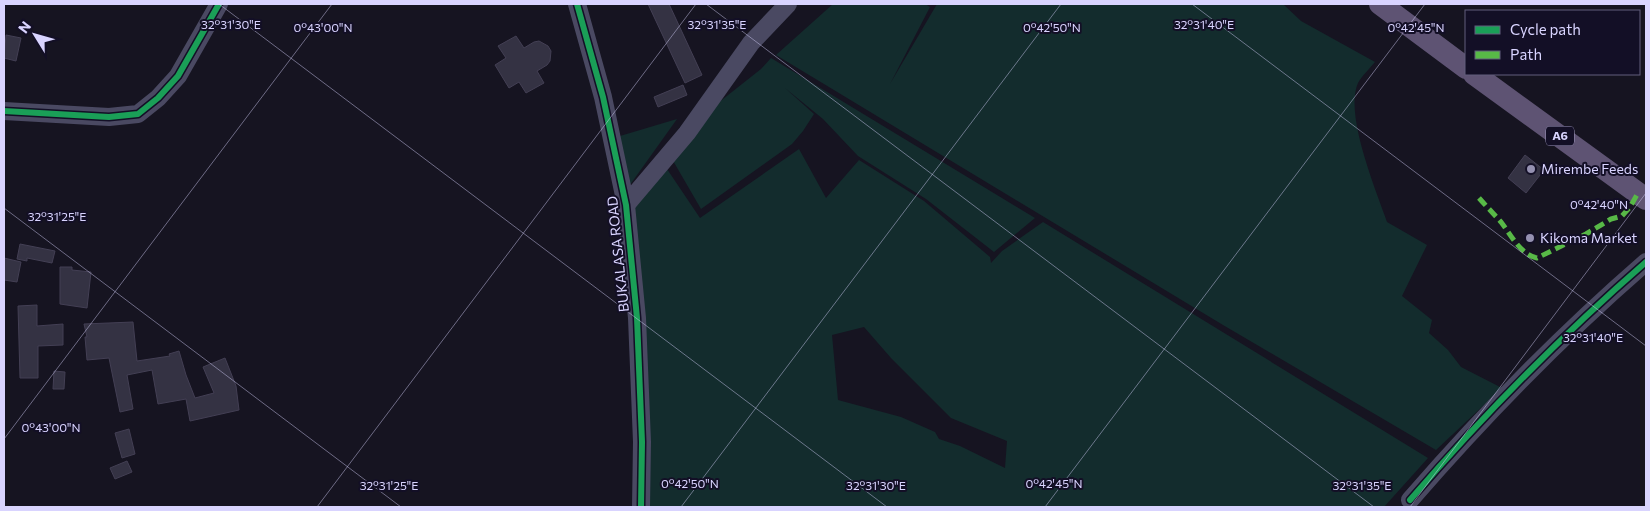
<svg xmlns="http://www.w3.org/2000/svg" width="1650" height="511" viewBox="0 0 1650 511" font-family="Commissioner,sans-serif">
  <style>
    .green { fill: #132c2d; fill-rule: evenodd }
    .building { fill: #343243; stroke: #433f54 }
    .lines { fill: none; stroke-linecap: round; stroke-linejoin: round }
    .minor { stroke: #4a4962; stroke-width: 18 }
    .major { stroke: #5e5373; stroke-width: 22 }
    .quiet { stroke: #58b947; stroke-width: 5; stroke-dasharray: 10 5; stroke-linecap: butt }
    .cycleway-casing { stroke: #130f26; stroke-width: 9 }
    .cycleway { stroke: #1a9f57; stroke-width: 6 }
    .ticks { fill: none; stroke: #d9d4ff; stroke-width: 1; stroke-opacity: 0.45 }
    .poi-dot { fill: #9591b1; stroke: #130f26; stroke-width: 2 }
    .labels { text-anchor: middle; stroke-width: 4; stroke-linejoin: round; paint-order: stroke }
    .shield { fill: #130f26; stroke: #9e99be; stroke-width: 1 }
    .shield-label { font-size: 12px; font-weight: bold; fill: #d9d4ff }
    .poi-label { font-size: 14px; fill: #d9d4ff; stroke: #130f26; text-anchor: start }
    .street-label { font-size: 14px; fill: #d9d4ff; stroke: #130f26 }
    .ticks-label { font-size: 12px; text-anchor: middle; fill: #d9d4ff; stroke: #130f26; stroke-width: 4; stroke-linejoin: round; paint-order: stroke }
  </style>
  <rect width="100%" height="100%" fill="#161421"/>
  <g class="green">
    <path d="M833,4H925L930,7L890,84L937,4H1283L1301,21L1375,62C1370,68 1362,76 1358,83C1344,114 1376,190 1387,222L1427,245L1402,296L1432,320L1429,333L1448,350L1461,367L1502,388L1436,450L1223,325L776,55Z"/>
    <path d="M771,58L1035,218L994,252L926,199L858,156L823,119L785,88L814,114L803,131L792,144L701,209L672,159L718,103L761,69Z"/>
    <path d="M677,119L627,189L620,136Z"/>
    <path d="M799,149L826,198L859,160L924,201L990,257L991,263L1002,251L1043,222L1428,458L1384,507H646L632,244H639L628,230L627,214L667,169L700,218ZM864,327L891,358L951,418L1007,441L1005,468L960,446L939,439L935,432L901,417L838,400L832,335Z"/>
  </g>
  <g class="building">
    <path d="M648,4H669L702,75L685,83Z"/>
    <path d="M6,35L21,38L16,61L4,58Z"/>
    <path d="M516,36L524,48L534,42L539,41L548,46L551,51L550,61L547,65L537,71L544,83L526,93L519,82L509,88L495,65L506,58L498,46Z"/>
    <path d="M683,85L687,95L658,107L654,97Z"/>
    <path d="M1525,155L1544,170L1526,193L1508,178Z"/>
    <path d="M20,244L55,251L52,263L27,258V261L17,259Z"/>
    <path d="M4,258L21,262L17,282L4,280Z"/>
    <path d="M60,267H72V270L91,272L87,308L60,304Z"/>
    <path d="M37,305V326L63,324V345L38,346V378H20L18,306Z"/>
    <path d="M133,322L137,361L170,356L169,354L179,351L186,375L195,398L214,393L203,367L225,358L236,386L239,410L190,421L186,399L158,404L152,370L127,375L133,409L120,412L109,358L87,360L85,337H87L84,324Z"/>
    <path d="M54,371L65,372L64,389H53Z"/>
    <path d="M129,429L135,454L122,458L115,433Z"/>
    <path d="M127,461L132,472L115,479L110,468Z"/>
  </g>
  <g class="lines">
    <g class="minor">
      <path d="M577,4L603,97L626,205L637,318L642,442L641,507"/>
      <path d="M4,111L109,117L138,114L158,98L178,76L219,4"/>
      <path d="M626,205L687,133L751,43L788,4"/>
      <path d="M1410,500C1482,417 1563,334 1646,262"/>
    </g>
    <g class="major">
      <path d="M1380,4L1466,68"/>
      <path d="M1474,74L1646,199"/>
    </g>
    <path class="quiet" d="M1479,198C1486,206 1494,214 1501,222C1511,235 1520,254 1537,258L1586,234L1611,219L1622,216L1630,207L1638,193"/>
    <g class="cycleway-casing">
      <g id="cycleway">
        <path d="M577,4L603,97L626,205L637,318L642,442L641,507"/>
        <path d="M4,111L109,117L138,114L158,98L178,76L219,4"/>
        <path d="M1410,500C1482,417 1563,334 1646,262"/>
      </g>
    </g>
    <use href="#cycleway" class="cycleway"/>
  </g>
  <path class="ticks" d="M219,4L887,507M706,4L1374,507M1192,4L1646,346M4,208L401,507M4,439L332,4M317,507L696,4M681,507L1061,4M1045,507L1425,4M1410,507L1646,193"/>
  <g class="poi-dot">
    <circle cx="1531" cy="169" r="5"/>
    <circle cx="1530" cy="238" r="5"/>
  </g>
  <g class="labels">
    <rect class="shield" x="1546" y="126.5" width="28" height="19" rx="4"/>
    <g class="shield-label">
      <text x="1560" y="140">A6</text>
    </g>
    <g class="poi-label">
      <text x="1541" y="174">Mirembe Feeds</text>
      <text x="1540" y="243">Kikoma Market</text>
    </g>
    <g class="street-label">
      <text transform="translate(618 254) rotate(-96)" y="5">BUKALASA ROAD</text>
    </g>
  </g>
  <g class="ticks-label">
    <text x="231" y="29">32°31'30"E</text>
    <text x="717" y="29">32°31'35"E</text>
    <text x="1204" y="29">32°31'40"E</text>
    <text x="323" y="32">0°43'00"N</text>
    <text x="1052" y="32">0°42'50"N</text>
    <text x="1416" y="32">0°42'45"N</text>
    <text x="1599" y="209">0°42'40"N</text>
    <text x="57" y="221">32°31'25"E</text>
    <text x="1593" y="342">32°31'40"E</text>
    <text x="51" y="432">0°43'00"N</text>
    <text x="690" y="488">0°42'50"N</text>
    <text x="1054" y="488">0°42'45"N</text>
    <text x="1362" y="490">32°31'35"E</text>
    <text x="389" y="490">32°31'25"E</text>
    <text x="876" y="490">32°31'30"E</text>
  </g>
  <rect width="1650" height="511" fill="none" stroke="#d9d4ff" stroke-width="10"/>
  <rect x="1465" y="10" width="175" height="65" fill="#130f26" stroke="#625e7d"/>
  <rect x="1475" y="26" width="25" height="8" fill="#1a9f57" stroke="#625e7d"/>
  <text x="1510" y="35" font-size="15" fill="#d9d4ff">Cycle path</text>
  <rect x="1475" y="51" width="25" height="8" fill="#58b947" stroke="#625e7d"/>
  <text x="1510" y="60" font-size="15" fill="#d9d4ff">Path</text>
  <g transform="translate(35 35) rotate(307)" stroke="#130f26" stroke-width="4" paint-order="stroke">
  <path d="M0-4L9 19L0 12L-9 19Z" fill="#d9d4ff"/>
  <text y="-8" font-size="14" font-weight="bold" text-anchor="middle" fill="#d9d4ff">N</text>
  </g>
</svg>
